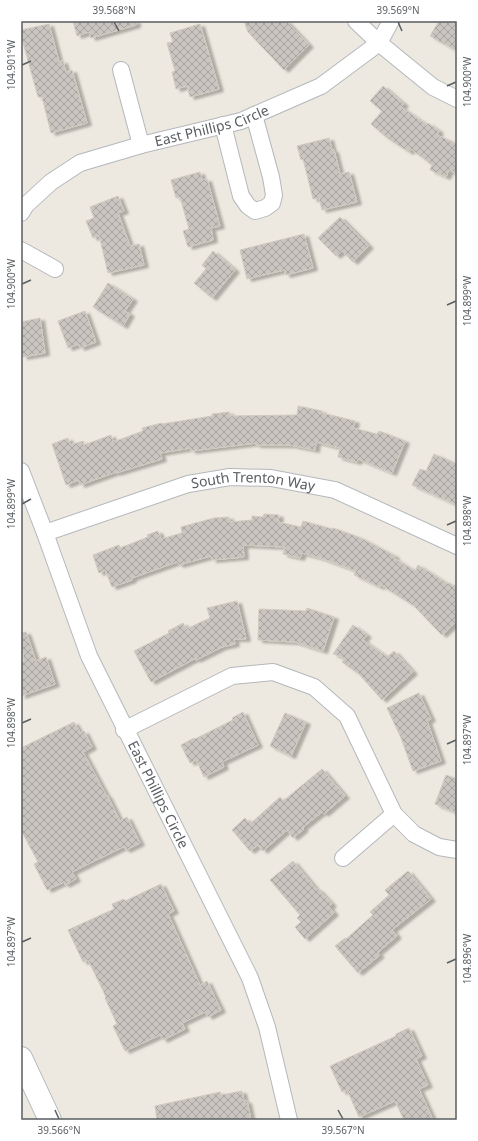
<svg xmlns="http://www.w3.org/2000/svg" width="478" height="1141" viewBox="0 0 478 1141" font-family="'Noto Sans',sans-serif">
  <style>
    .building { fill: url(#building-cross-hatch); stroke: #d2cabf; filter: url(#shadow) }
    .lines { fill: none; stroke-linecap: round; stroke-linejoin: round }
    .minor-casing { stroke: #b4b8bc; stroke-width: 18 }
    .secondary-casing { stroke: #b4b9be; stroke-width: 24 }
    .minor { stroke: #fff; stroke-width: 16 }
    .secondary { stroke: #fff; stroke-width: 22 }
    .ticks { fill: none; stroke: #595e62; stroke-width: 1.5 }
    .labels { text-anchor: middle; stroke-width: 3; stroke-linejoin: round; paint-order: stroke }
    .street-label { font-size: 14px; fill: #595e62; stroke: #fff }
    .neatline { fill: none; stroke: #595e62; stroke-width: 1.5 }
    .ticks-label { font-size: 10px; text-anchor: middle; fill: #595e62 }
  </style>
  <defs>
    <pattern id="building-cross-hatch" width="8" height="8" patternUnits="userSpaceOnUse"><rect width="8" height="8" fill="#cac5c0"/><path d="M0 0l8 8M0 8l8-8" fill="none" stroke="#a7a39f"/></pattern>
    <filter id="shadow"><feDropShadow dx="4.5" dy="2.5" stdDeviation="1" flood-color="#0004"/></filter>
  </defs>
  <rect width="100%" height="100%" fill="#ede9e0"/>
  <g class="building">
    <path d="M73,21H136V25L91,38L89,32L77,36Z"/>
    <path d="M244,21H286L309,45L284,70L248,32Z"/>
    <path d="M439,21H457V51L430,36Z"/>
    <path d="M49,24L59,62L63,61L66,72L72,70L87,123L51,133L42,97H38L21,35V30Z"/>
    <path d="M200,24L219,89L190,97L187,86L176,89L172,72L175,71L167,43L173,42L170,33Z"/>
    <path d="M383,86L404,104L401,107L427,125L428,123L439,131L437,135L457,144V174L449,170L446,177L430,170L432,165L411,149L409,152L386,137L371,124L382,111L370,101Z"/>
    <path d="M329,138L332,150H334L340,174L349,172L357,202L322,210L319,198L313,199L303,159L301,160L297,146Z"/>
    <path d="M200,172L202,180L207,179L220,226L211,228L213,240L188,247L183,231L189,229L180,197L176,198L171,180Z"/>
    <path d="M118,196L124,211L118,213L130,246L139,244L144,265L108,273L99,235L93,238L86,221L94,218L90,207Z"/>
    <path d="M340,217L369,246L353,262L342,251L336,256L318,238Z"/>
    <path d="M304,234L313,268L286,275L284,270L247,279L240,250Z"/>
    <path d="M213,251L235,270L212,298L194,283L206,269L202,265Z"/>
    <path d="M108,283L133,299L125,311L130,314L123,326L93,307Z"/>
    <path d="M85,311L96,342L80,348L79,344L68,348L58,321Z"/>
    <path d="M40,318L45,353L23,357L21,343V322Z"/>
    <path d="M298,406L322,411V413L355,421L353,428L377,434L379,431L405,441L392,473L358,459L357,462L338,457L340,448L316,442L315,450L290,445H256V443L191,451V448L160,453L162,459L116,473V472L80,485L79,480L66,485L52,444L68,438L70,445L83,441L84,445L111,435L113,442L143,431L142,428L162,423V424L212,416V414L229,412L230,416L297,415Z"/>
    <path d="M434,454L457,464V505L412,485L420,469L426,471Z"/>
    <path d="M264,514L279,515L278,522L301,527L303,521L332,529L333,528L361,538L395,556L394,558L415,571L418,565L448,584L450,583L457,590V621L442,635L413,605L381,585L380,587L354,575L356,571L321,558L302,553L300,558L283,554L285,547L243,545L244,557L212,560L211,556L179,565L177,562L132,578V580L112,587L105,570L99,573L93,555L119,545L120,548L148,537L147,535L158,531L161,539L182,533L181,527L214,518L229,517V522L252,520V516L263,517Z"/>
    <path d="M237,601L246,639H234L235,644L222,647L196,660V658L151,682L134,651L169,633L168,631L183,623L186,629L210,618L207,608Z"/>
    <path d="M307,608L334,617L323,651L295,642L258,640L259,609L306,611Z"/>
    <path d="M353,625L367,635L363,640L387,657L394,651L413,672L382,700L359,674L342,662L345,658L333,654Z"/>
    <path d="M26,632L36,661L46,657L55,684L21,696V662L24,661L21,633Z"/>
    <path d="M419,693L431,719L427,721L441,761L413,771L401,738L387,708Z"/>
    <path d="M243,712L258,745L222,762L224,767L204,777L196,760L190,763L181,745L194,738L195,739L233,720L232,718Z"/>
    <path d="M285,713L306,722L291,756L270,746Z"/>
    <path d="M74,722L80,733L84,731L92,747L83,752L106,795H107L120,821L127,817L140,843L126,850L123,847L72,872L76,879L65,885L64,882L47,890L34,864L38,862L21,830V748Z"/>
    <path d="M322,769L345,796L324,814L322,812L302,828L304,829L293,838L287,830L263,851L258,845L250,851L232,830L245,818L250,824L280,797L283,801Z"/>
    <path d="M446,775L457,779V813L435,804Z"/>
    <path d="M293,861L317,890L318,889L332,904L329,907L334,913L305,939L295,927L301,922L297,918L300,915L270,880Z"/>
    <path d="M408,871L431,899L392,930L397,936L377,953L380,955L358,973L335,946L345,938L346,939L373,915L370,912L389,895L385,890Z"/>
    <path d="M161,884L174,911L168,914L200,985L207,981L221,1010L208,1017L205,1012L182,1023L185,1029L163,1040L160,1035L125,1051L113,1026L117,1024L105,998L106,997L88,960L83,962L68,930L114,909L112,904L124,899L125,901Z"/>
    <path d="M409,1028L422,1056L416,1059L428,1085L419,1089L433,1120H404L395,1101L359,1117L347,1090L342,1092L330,1066L396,1036V1034Z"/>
    <path d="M242,1091L244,1101H247L251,1120H157L155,1106L220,1092L221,1095Z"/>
  </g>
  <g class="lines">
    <g class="minor-casing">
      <g id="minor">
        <path d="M356,21L379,43L433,87L457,99"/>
        <path d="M121,70L141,145"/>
        <path d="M223,125L241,196L248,206L255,211L265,208L272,203L274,195L271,177L254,115"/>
        <path id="s1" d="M21,213L26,205L51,182L80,163L141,145L241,121L321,86L379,43L391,21"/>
        <path d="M21,250L55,269"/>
        <path id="s2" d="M21,471L45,533L89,656L250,978L267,1027L289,1120"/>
        <path id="s3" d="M45,533L188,484L230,477L271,478L335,490L457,546"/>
        <path d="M124,730L232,676L273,672L314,687L347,716L394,814L414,834L439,847L457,850"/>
        <path d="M343,858L394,814"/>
      </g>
    </g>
    <g class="secondary-casing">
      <path id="secondary" d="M21,1058L50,1120"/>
    </g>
    <use href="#minor" class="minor"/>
    <use href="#secondary" class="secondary"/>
  </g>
  <path class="ticks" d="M114,22L119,31M398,22L402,31M22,65L31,61M447,86L456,82M22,284L31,280M447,305L456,301M22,504L31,499M447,525L456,521M22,723L31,719M447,744L456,740M22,942L31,938M447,963L456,959M55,1110L59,1119M338,1110L343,1119"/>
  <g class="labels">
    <g class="street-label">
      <text dy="5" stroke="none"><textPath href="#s1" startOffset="215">East Phillips Circle</textPath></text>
      <text dy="5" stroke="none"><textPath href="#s3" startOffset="217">South Trenton Way</textPath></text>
      <text dy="5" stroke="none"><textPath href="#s2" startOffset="352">East Phillips Circle</textPath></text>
    </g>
  </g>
  <rect width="478" height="1141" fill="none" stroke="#ffffff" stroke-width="44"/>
  <rect x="22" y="22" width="434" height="1097" class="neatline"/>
  <g class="ticks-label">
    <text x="114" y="14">39.568°N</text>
    <text x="398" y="14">39.569°N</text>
    <text transform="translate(11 65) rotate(-90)" y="4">104.901°W</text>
    <text transform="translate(467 82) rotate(-90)" y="4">104.900°W</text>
    <text transform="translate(11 284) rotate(-90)" y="4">104.900°W</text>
    <text transform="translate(467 301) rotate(-90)" y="4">104.899°W</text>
    <text transform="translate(11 504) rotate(-90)" y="4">104.899°W</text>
    <text transform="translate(467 521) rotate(-90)" y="4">104.898°W</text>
    <text transform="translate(11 723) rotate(-90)" y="4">104.898°W</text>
    <text transform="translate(467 740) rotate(-90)" y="4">104.897°W</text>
    <text transform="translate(11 942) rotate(-90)" y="4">104.897°W</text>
    <text transform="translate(467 959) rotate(-90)" y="4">104.896°W</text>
    <text x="59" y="1134">39.566°N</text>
    <text x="343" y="1134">39.567°N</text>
  </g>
</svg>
